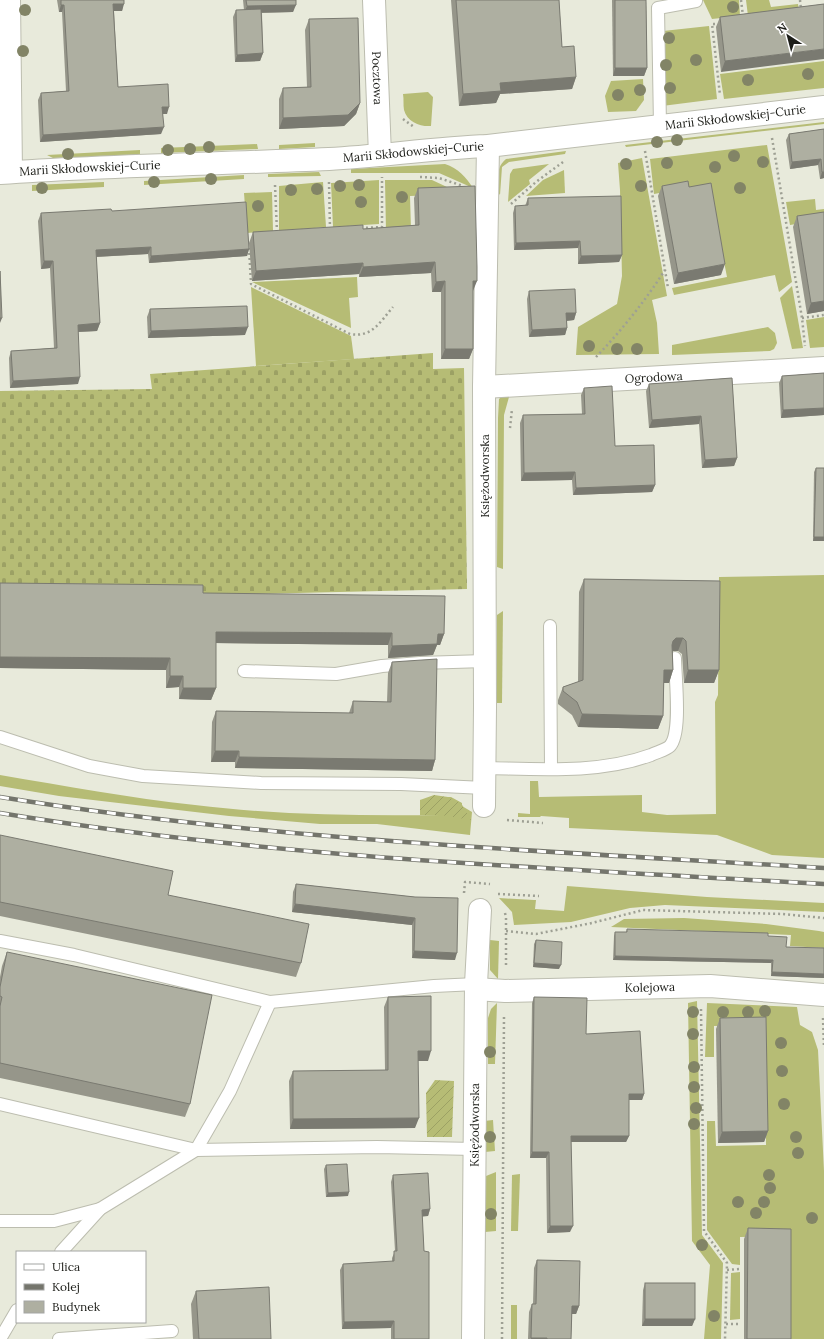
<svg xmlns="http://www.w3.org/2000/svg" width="824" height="1339" viewBox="0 0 824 1339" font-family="Lora,serif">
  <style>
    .grass { fill: #b6bc75 }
    .cemetery { fill: url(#cemetery-stones) }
    .garden { fill: url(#garden-furrows) }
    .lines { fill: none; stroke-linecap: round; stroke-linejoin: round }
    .lane-casing { stroke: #bcbdaf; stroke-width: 14 }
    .street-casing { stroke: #bcbdaf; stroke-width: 24 }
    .path { stroke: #9ea094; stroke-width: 2.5; stroke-dasharray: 2 3; stroke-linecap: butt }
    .lane { stroke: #fff; stroke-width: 12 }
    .street { stroke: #fff; stroke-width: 22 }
    .rail-casing { stroke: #74756c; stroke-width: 4.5 }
    .rail { stroke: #fff; stroke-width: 3; stroke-dasharray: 9; stroke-linecap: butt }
    .tree { fill: #828466 }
    .wall { fill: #96968a }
    .shaded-wall { fill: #7a7a71 }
    .building { fill: #aeafa1; stroke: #7a7a71 }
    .labels { text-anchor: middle; stroke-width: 3; stroke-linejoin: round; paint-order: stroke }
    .street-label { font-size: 12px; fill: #1c1d18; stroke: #fff }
  </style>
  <defs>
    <pattern id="cemetery-stones" width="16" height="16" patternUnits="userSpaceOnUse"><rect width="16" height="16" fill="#b6bc75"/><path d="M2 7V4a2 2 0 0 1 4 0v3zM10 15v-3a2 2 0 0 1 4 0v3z" fill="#9ca164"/></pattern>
    <pattern id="garden-furrows" width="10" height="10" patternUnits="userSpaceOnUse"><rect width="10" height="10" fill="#b6bc75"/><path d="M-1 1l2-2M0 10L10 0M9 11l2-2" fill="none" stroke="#9ca164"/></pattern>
  </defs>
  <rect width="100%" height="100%" fill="#e8eadb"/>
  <g class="grass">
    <path d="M703,0H739L740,16L712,19Z"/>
    <path d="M746,0H769L771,7L798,4L799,10L748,16Z"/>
    <path d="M709,26L717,99L662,106L663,31Z"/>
    <path d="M824,61V88L724,99L720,74Z"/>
    <path d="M643,79L644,100L636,111L608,112L605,96L611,81Z"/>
    <path d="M428,92L433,97L431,126C421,127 407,122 404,110C403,105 404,99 403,94Z"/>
    <path d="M824,122V124L626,147L625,145Z"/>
    <path d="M315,143V147L279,149V145Z"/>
    <path d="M257,144L258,149L161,153V148Z"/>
    <path d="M767,145L792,282L779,292L775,275L674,295L672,288L727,277L710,191L687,188L654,194L650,159Z"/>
    <path d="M140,150V155L53,158L47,155Z"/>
    <path d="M566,151L565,154L509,162L502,167L500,195L498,192C499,179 495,168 506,159Z"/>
    <path d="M642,158L667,296L652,300L657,323L659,354L576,355L578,327L617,304L622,276L620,190L618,163Z"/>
    <path d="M445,164C458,168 466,177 473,188L439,173H351V169Z"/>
    <path d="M549,164L529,180L530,184L508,202L510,174L513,169Z"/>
    <path d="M564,170L565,193L526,196L543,180Z"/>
    <path d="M319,172L321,176L268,177V174Z"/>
    <path d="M244,175V179L144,185V181Z"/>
    <path d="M379,180V224L333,227L331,183Z"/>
    <path d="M385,180H432L462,194L410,196L411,230L386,232Z"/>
    <path d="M104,182V187L32,191V185Z"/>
    <path d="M323,182L326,227L279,231V186Z"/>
    <path d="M272,192L273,231L247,233L244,193Z"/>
    <path d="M815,199L816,210L824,209V225L821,220L790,225L786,202Z"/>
    <path d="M357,277L358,297L349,298L351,328L252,282Z"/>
    <path d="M792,286L803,348L792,349L780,298Z"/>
    <path d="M251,287L351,336L354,359L256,366Z"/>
    <path d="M824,317V347L810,348L806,320Z"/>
    <path d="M768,327L775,333L777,343L774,349L770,351L672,355V345Z"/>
    <path d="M504,394H509V397L504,415L503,569L497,567L498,418L499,399Z"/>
    <path d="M824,575V858L772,855L717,835L569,828V818L541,816L540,817H518V813L530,814V781H538L539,797L642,795V812L667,815L716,814L715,702L718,695L719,577Z"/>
    <path d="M503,611L502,703H497V615Z"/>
    <path d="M0,775C65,786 130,798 195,805C276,815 359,816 441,815L434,797H451L462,803V806L472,812L470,835L377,824H320L229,816L59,796L0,786Z"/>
    <path d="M567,886L707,897L824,903V912L665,905L630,908L571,922L514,925L512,912L499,898L534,900H536L535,909L564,911Z"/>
    <path d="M684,918L766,924L819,931L824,932V948L790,946L791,935L611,927L624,919Z"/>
    <path d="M490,940L499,941L498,979L490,970Z"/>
    <path d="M697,1001L702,1235L723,1263L721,1339H704L710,1265L692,1241L688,1003Z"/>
    <path d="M497,1003L495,1064H488V1018L491,1009Z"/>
    <path d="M707,1003L797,1007L800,1025L812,1032L818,1050L824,1171V1339H790V1236L740,1237V1265L732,1264L707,1230V1121H715L716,1146L766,1145L764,1025L714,1026V1057H705Z"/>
    <path d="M493,1120L495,1151L485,1152L484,1121Z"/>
    <path d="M496,1172V1231L485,1232L486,1176Z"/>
    <path d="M520,1174L518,1231H511L512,1175Z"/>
    <path d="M740,1272V1319L730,1320L731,1273Z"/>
    <rect x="511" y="1305" width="6" height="34"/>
  </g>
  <path class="cemetery" d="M433,353V369L464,368L467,589L217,595L0,592V391L152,389L150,374Z"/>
  <g class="garden">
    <path d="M434,795L448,797L461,803L471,820L441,815H420V800Z"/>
    <path d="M435,1080L454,1081L452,1137H427L426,1093Z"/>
  </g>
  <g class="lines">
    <g class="lane-casing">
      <g id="lane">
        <path d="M660,126L658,8L696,1"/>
        <path d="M550,626L551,768"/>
        <path d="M244,671L336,674L382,666L420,663L485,661"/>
        <path d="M0,737L89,766L143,776L261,783L401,784L484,788"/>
        <path d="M485,768C539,769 599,774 651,755C657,752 666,750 670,746C682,733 675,676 675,658"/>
        <path d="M0,941L74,955L270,1002L434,986L476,984"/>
        <path d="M0,1104L196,1150L377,1147L475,1149"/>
        <path d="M0,1221H54L100,1209"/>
        <path d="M61,1252L100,1209L196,1150L230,1091L270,1002"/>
        <path d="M0,1339L17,1310"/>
        <path d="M59,1339L172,1331"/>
      </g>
    </g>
    <g class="street-casing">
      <g id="street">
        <path d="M9,0L11,172"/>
        <path id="s1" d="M374,0L380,155"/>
        <path id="s2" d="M0,173C109,165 219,164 329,159C382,156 435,148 488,146L824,107"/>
        <path id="s3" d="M484,387L824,368"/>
        <path d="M484,806L485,707L484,387L488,146"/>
        <path id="s4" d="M476,989L505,991L710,986L824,995"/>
        <path id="s5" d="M473,1339L476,984L480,910"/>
      </g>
    </g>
    <g class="path">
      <path d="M741,0L743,16"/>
      <path d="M800,0L801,9"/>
      <path d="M720,24H712L720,95"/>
      <path d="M403,119L414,127"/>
      <path d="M772,138L802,318L805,346"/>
      <path d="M645,151L668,288"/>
      <path d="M420,177L439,178L463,186"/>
      <path d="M329,182L330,229"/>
      <path d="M275,185L277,232"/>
      <path d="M511,204L536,182L563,162"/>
      <path d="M361,228L382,227V177"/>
      <path d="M249,248L251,284L350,334C372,338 380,322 393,307"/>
      <path d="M802,318L824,315"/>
      <path d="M596,357C622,330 645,301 665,270"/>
      <path d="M510,428L512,409"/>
      <path d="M507,820L543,823"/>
      <path d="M464,893L465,882L490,884"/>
      <path d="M498,894L539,896"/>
      <path d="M505,913L506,917V968"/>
      <path d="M506,931L536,934L592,923L643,910L783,914L824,918"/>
      <path d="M701,1009L704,1231L727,1263L725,1339"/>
      <path d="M823,1018L824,1048"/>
      <path d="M727,1270L739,1269"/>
      <path d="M726,1324H739"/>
      <path d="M502,1339L504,1015"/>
    </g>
    <use href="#lane" class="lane"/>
    <use href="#street" class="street"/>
    <g class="rail-casing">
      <g id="rail">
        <path d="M0,797C272,841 549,851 824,868"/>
        <path d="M0,813C272,858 549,868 824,884"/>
      </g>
    </g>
    <use href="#rail" class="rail"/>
  </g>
  <g class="tree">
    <circle cx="733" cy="7" r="6"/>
    <circle cx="25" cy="10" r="6"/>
    <circle cx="669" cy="38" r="6"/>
    <circle cx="23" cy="51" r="6"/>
    <circle cx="696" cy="60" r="6"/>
    <circle cx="666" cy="65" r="6"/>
    <circle cx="808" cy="74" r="6"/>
    <circle cx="748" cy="80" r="6"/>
    <circle cx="670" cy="88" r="6"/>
    <circle cx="640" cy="90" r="6"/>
    <circle cx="618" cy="95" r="6"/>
    <circle cx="677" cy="140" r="6"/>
    <circle cx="657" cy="142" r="6"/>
    <circle cx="209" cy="147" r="6"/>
    <circle cx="190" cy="149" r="6"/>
    <circle cx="168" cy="150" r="6"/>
    <circle cx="68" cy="154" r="6"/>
    <circle cx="734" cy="156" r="6"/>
    <circle cx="763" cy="162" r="6"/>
    <circle cx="667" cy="163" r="6"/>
    <circle cx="626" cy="164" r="6"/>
    <circle cx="715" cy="167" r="6"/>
    <circle cx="211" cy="179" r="6"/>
    <circle cx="154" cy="182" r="6"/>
    <circle cx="359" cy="185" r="6"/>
    <circle cx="340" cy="186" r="6"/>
    <circle cx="641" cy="186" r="6"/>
    <circle cx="42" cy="188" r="6"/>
    <circle cx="740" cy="188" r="6"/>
    <circle cx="317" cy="189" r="6"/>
    <circle cx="291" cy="190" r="6"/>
    <circle cx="402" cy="197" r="6"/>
    <circle cx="361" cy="202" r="6"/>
    <circle cx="258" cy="206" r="6"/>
    <circle cx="589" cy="346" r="6"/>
    <circle cx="617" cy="349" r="6"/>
    <circle cx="637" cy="349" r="6"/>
    <circle cx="765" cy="1011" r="6"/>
    <circle cx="693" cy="1012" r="6"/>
    <circle cx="723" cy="1012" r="6"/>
    <circle cx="748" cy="1012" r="6"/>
    <circle cx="693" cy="1034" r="6"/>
    <circle cx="781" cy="1043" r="6"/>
    <circle cx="490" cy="1052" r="6"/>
    <circle cx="694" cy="1067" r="6"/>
    <circle cx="782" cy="1071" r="6"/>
    <circle cx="694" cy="1087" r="6"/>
    <circle cx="784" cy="1104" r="6"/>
    <circle cx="696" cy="1108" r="6"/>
    <circle cx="694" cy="1124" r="6"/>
    <circle cx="490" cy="1137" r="6"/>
    <circle cx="796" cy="1137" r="6"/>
    <circle cx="798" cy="1153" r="6"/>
    <circle cx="769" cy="1175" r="6"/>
    <circle cx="770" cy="1188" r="6"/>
    <circle cx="738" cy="1202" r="6"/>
    <circle cx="764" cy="1202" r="6"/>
    <circle cx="756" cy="1213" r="6"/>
    <circle cx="491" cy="1214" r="6"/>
    <circle cx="812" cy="1218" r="6"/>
    <circle cx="702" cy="1245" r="6"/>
    <circle cx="714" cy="1316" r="6"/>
  </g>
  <g class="wall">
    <path d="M57,0H124L122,11H114L118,87L167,114H163L161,134L40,142L38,100L41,93L66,91L62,12H59Z"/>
    <path d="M243,0H296L293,12L262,13L263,53L260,61L235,62L233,17L236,10H244Z"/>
    <path d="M451,0H559L562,47L576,77L572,89L500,94L496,103L459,106Z"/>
    <path d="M612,0H646L647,68L644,76H613Z"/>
    <path d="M824,4L721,72L716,27L720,17Z"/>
    <path d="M309,19L360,103L356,114L344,126L279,129V99L283,88L307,87L305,30Z"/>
    <path d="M824,129V178L820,179L818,165L790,169L786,140L789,134Z"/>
    <path d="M662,186L689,187L721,275L674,284L658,196Z"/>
    <path d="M418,188L473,291V349L469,359H441V292H432L431,273L359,277V274L252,281L249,243L253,232L363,229L415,225L414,198Z"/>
    <path d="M528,198L622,255L619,262L578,264V248L514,250L513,213L515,206H525Z"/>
    <path d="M112,211L249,249L247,256L149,263L148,254L96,257L100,323L97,331L78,332V384L10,388L9,358L11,351L54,348L50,268L41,269L38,221L41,213Z"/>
    <path d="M797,216L824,311L807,314L793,227Z"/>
    <path d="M529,291L576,313L574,320L567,321V328L565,335L529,337L527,299Z"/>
    <path d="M150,309L245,335L148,338L147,317Z"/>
    <path d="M824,373V415L781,418L779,383L782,376Z"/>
    <path d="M732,378L737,458L734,466L702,468L699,424L649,428L646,391L649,384Z"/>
    <path d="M584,388L615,446L655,485L652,492L573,495L572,480L521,481L520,423L523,415L582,414L581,395Z"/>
    <path d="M816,468L824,541H813L814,472Z"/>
    <path d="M584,579L720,581L719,670L714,683H684L682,654L678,651H673V670L669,683H664L663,716L658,729L578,727L572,715L558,704V700L563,687L578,682L579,592Z"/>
    <path d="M0,583L203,593L444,634L440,645H437L433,655L388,658V645L216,643V688L211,700L179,699V687L166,688V670L0,668Z"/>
    <path d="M392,662L435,760L432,771L235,768V762H211L212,722L216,711L349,713L353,701L387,702L388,673Z"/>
    <path d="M0,835L168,895L301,963L296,977L0,916Z"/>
    <path d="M296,884L415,897L455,960L412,958V925L292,912L293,892Z"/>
    <path d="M627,929L768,936L786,947L824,948V978L771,976V963L613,960L614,936L615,932H626Z"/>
    <path d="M536,940L559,969L533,967L534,944Z"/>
    <path d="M7,952L190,1104L185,1117L0,1078V977L2,966Z"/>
    <path d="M388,997L428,1061H418L415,1128L290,1129L289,1081L293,1071L385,1070L384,1007Z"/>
    <path d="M534,997L586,1034L644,1094L642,1100H629V1136L626,1142H571L570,1232L547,1233L546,1158H530L532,1003Z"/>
    <path d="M720,1018L768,1131L764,1142L718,1143L716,1029Z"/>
    <path d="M326,1165L348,1196L326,1197L324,1169Z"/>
    <path d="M393,1175L430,1209L428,1216H422L429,1339H391V1328L342,1329L340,1270L343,1264L392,1262V1258L395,1251L391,1182Z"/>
    <path d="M748,1228L791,1339H744V1239Z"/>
    <path d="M537,1260L579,1306L576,1314H572L571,1339H528L529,1312L532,1304H533L534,1268Z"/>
    <path d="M645,1283L695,1319L692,1326H642L643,1290Z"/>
    <path d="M196,1291L271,1339H193L191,1304Z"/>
  </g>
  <g class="shaded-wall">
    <path d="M113,4H124L122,11H111Z"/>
    <path d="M61,5H64L62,12H59Z"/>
    <path d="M296,5L293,12L244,13L247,6Z"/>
    <path d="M824,49V59L721,72L725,61Z"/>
    <path d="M263,53L260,61L235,62L237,55Z"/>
    <path d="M615,68H647L644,76H613Z"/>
    <path d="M576,77L572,89L500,94L496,103L459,106L463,94L500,83Z"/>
    <path d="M360,103L356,114L344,126L279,129L283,118Z"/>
    <path d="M162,107H169L167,114H160Z"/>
    <path d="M164,127L161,134L40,142L43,135Z"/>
    <path d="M821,159L818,165L790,169L792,162Z"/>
    <path d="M822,172H824V178L820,179Z"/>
    <path d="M580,241L578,248L514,250L516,243Z"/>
    <path d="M151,247L148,254L93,257L96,250Z"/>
    <path d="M249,249L247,256L149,263L151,256Z"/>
    <path d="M622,255L619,262L578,264L581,256Z"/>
    <path d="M44,261H53L50,268L41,269Z"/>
    <path d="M435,262L431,273L359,277L363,267Z"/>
    <path d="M363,263L359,274L252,281L256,271Z"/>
    <path d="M725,264L721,275L674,284L678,273Z"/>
    <path d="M445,281L441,292H432L436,282Z"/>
    <path d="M473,281H477L473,291H469Z"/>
    <path d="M824,301V311L807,314L811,303Z"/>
    <path d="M566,313H576L574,320L564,321Z"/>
    <path d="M0,318H2L0,323Z"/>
    <path d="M100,323L97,331L75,332L78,325Z"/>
    <path d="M248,327L245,335L148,338L151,331Z"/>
    <path d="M567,328L565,335L529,337L532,330Z"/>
    <path d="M445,349H473L469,359H441Z"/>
    <path d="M80,377L78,384L10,388L13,381Z"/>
    <path d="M824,408V415L781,418L783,410Z"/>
    <path d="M701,416L699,424L649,428L652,420Z"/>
    <path d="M737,458L734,466L702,468L705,460Z"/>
    <path d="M575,472L572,480L521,481L524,473Z"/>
    <path d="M655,485L652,492L573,495L576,488Z"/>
    <path d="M814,537H824V541H813Z"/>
    <path d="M216,632L392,633L388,645L212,643Z"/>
    <path d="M438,634H444L440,645H437L433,655L388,658L392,646Z"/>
    <path d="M676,638H683L678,651H671L669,654L673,641Z"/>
    <path d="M0,657L170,658L166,670L0,668Z"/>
    <path d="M664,670H673L669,683H659Z"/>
    <path d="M688,670H719L714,683H684Z"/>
    <path d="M170,676H183L179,687L166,688Z"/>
    <path d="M183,688H216L211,700L179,699Z"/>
    <path d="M582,714L663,716L658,729L578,727Z"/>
    <path d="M215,751H239L235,762H211Z"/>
    <path d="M239,757L435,760L432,771L235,768Z"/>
    <path d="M295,904L415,918L412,925L292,912Z"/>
    <path d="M414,951L457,953L455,960L412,958Z"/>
    <path d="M615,956L773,960L771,963L613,960Z"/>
    <path d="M534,963L561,965L559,969L533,967Z"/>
    <path d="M772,972L824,974V978L771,976Z"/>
    <path d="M418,1051H431L428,1061H414Z"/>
    <path d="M629,1094H644L642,1100H627Z"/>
    <path d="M419,1118L415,1128L290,1129L293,1119Z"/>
    <path d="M768,1131L764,1142L718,1143L722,1132Z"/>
    <path d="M571,1136H629L626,1142H569Z"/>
    <path d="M532,1152H549L546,1158H530Z"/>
    <path d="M349,1192L348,1196L326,1197L328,1193Z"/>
    <path d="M430,1209L428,1216L419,1217L422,1210Z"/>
    <path d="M550,1226H573L570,1232L547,1233Z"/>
    <path d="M572,1306H579L576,1314H569Z"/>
    <path d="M645,1319H695L692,1326H642Z"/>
    <path d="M394,1321L391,1328L342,1329L344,1322Z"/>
    <rect x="531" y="1338" width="16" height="1"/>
  </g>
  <g class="building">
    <path d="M61,0H124V4H113L118,87L168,84L169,107H162L164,127L43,135L41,93L69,91L64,5H61Z"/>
    <path d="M246,0H296V5L247,6Z"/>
    <path d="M456,0H559L562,47L574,46L576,77L500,83L501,91L463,94Z"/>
    <path d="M615,0H646L647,68H615Z"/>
    <path d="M824,4V49L725,61L720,17Z"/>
    <path d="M261,9L263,53L237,55L236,10Z"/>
    <path d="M358,18L360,103L348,115L283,118V88L311,87L309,19Z"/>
    <path d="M824,129V172H822L821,159L792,162L789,134Z"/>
    <path d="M688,181L689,187L711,183L725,264L678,273L662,186Z"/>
    <path d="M475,186L477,267V281H473V349H445V281L436,282L435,262L363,267V263L256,271L253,232L363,225V229L419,225L418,188Z"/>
    <path d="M621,196L622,255L581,256L580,241L516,243L515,206L528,205V198Z"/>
    <path d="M246,202L249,249L151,256V247L96,250L100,323L78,325L80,377L13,381L11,351L57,348L53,261H44L41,213L111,209L112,211Z"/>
    <path d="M824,212V301L811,303L797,216Z"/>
    <path d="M0,271L2,318H0Z"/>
    <path d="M575,289L576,313H566L567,328L532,330L529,291Z"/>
    <path d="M247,306L248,327L151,331L150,309Z"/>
    <path d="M824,373V408L783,410L782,376Z"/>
    <path d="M732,378L737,458L705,460L701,416L652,420L649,384Z"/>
    <path d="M612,386L615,446L654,445L655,485L576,488L575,472L524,473L523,415L585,414L584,388Z"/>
    <path d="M816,468H824V537H814Z"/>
    <path d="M584,579L720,581L719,670H688L686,641L683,638H676L673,641L672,645L673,670H664L663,716L582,714L577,702L563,691V687L583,680Z"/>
    <path d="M0,583L203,585V593L445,596L444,634H438L437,644L392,646V633L216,632V688H183V676H170V658L0,657Z"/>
    <path d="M437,659L435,760L239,757V751H215L216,711L353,713V701L391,702L392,662Z"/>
    <path d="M0,835L173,871L168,895L309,924L301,963L0,902Z"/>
    <path d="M296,884L415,897L458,898L457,953L414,951L415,918L295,904Z"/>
    <path d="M627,929L768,933V936L787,937L786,947L824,948V974L772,972L773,960L615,956V932H627Z"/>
    <path d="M536,940L562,942L561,965L534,963Z"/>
    <path d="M7,952L212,995L190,1104L0,1063V1006L2,997L0,996V987Z"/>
    <path d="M431,996V1051H418L419,1118L293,1119V1071L388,1070V997Z"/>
    <path d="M534,997L587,998L586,1034L640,1031L644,1094H629V1136H571L573,1226H550L549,1152H532Z"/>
    <path d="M766,1017L768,1131L722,1132L720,1018Z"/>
    <path d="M347,1164L349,1192L328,1193L326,1165Z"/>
    <path d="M428,1173L430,1209L422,1210L424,1251L429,1252V1339H394V1321L344,1322L343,1264L394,1261V1251H397L393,1175Z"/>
    <path d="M748,1228L791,1229V1339H747Z"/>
    <path d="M537,1260L580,1261L579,1306H572L571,1339H547V1338H531L532,1304H536Z"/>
    <rect x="645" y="1283" width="50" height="36"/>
    <path d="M269,1287L271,1339H199L196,1291Z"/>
  </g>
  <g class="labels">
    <g class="street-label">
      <text dy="4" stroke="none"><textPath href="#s1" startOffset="78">Pocztowa</textPath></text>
      <text dy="4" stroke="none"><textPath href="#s2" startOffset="738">Marii Skłodowskiej-Curie</textPath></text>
      <text dy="4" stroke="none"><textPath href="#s2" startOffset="414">Marii Skłodowskiej-Curie</textPath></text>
      <text dy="4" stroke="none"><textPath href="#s2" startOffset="90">Marii Skłodowskiej-Curie</textPath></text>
      <text dy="4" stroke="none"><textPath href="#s3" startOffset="170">Ogrodowa</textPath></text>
      <text transform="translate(485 476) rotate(-90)" y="4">Księżodworska</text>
      <text dy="4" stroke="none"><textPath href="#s4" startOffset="174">Kolejowa</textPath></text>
      <text dy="4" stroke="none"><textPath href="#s5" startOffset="214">Księżodworska</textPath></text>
    </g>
  </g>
  <rect x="16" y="1251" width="130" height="72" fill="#ffffff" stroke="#a4a5a3"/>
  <rect x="24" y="1264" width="20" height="6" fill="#ffffff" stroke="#a4a5a3"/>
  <text x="52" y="1271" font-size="12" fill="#1c1d18">Ulica</text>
  <rect x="24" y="1284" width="20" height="6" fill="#74756c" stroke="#a4a5a3"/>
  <text x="52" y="1291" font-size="12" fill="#1c1d18">Kolej</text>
  <rect x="24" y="1301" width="20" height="12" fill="#aeafa1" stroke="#a4a5a3"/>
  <text x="52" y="1311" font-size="12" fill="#1c1d18">Budynek</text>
  <g transform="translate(788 36) rotate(324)" stroke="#ffffff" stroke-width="3" paint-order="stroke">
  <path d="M0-3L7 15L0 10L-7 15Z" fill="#1c1d18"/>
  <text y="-6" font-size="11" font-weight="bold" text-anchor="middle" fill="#1c1d18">N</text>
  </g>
</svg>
